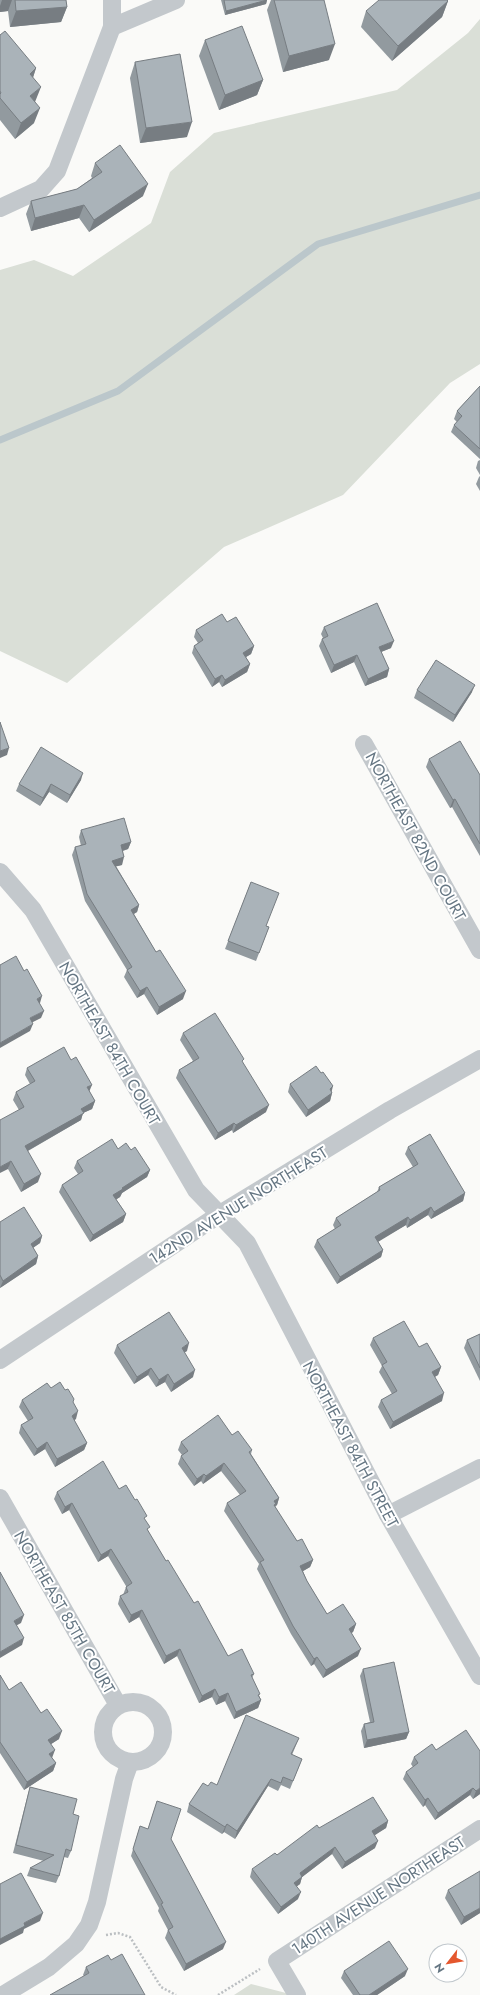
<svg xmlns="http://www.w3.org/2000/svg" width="480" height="1995" viewBox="0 0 480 1995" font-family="Jost,sans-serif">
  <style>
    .green { fill: #dadfd7 }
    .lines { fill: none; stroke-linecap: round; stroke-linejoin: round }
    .stream { stroke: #bbc7cb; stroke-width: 7 }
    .path { stroke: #bbbfc2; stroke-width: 2.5; stroke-dasharray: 2 2; stroke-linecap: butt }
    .street { stroke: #c3c8cc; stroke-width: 18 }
    .wall { fill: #929a9f }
    .shaded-wall { fill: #777d82 }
    .building { fill: #aab3b9; stroke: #777d82 }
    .labels { text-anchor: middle; stroke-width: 4; stroke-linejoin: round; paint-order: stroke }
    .street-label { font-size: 16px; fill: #657683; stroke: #fff }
  </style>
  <rect width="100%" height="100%" fill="#fafaf8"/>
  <g class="green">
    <path d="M480,19V364L450,383L343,495L224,547L67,683L0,651V270L34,260L73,276L151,223L170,172L214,133L397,90L468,33Z"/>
    <path d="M251,1984L286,1993L287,1995H234Z"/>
  </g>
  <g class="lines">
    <path class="stream" d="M0,440L118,391L318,244L480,195"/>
    <g class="path">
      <path d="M106,1935L118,1933L130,1937L161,1987L176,1995"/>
      <path d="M218,1995L260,1969"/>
    </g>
    <g class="street">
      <path d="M112,27L176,0"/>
      <path d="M0,208L41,189L57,171L112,27V0"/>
      <path d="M364,744L480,950"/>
      <path d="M0,872L33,910L196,1190L247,1243L388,1515L480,1676"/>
      <path d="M0,1360L220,1214L390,1110L480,1059"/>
      <path d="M0,1498L118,1705"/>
      <path d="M388,1515L480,1468"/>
      <circle cx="133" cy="1732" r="30"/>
      <path d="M3,1995L49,1967L76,1944L89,1925L97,1902L124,1779L130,1762"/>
      <path d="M297,1995L277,1961L480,1829"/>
    </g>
  </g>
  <g class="wall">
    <path d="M0,0H66L67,7L61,22L10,27L8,11L0,12Z"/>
    <path d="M221,0H267L266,4L225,15Z"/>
    <path d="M271,0H324L329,60L283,72L267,10Z"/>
    <path d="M448,1L442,17L392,61L361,27L366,11Z"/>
    <path d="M0,35L36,68L33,77L35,102L34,123L15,139L0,120Z"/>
    <path d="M205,40L263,80L257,95L219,110L199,56Z"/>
    <path d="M135,62L187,137L140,143L130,78Z"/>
    <path d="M95,163L143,196L89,232L79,218L31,231L26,214L31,201L77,189L92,178L91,176Z"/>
    <path d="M480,386V459L451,432L454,425L457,422L454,419L457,411Z"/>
    <path d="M480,460V475L476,468L478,461Z"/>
    <path d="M480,476V491L476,484L479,477Z"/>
    <path d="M227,622L254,646L251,654L246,657L250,664L247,672L222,687L219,682L212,687L192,653L194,646L198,643L194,637L196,630Z"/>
    <path d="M324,627L391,648L381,652L389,669L387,677L365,686L354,662L331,673L319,646L322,639L323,638L321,634Z"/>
    <path d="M417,690L472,692L453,722L414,698Z"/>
    <path d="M429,759L480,775V856L452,807L450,808L426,767Z"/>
    <path d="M81,780L67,803L49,792L40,806L16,791L19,784Z"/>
    <path d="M81,830L131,842L128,849L123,851L122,865L116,866L139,905L137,912L134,914L183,999L157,1015L144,994L137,998L124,977L127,970L85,901L72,855L75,847L81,846L79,837Z"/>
    <path d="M251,882L266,926L269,927L256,961L225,949Z"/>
    <path d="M183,1033L243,1063L266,1112L233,1133L232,1130L215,1140L176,1078L179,1070L193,1061L180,1040Z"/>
    <path d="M27,1068L89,1091L95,1101L92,1109L83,1113L81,1120L28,1151L38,1182L21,1192L8,1169L19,1110L13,1100L16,1092L30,1084L25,1075Z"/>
    <path d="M321,1073L332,1093L330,1101L306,1117L288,1092L290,1084Z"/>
    <path d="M408,1147L465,1193L463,1201L431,1219L428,1215L407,1228L406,1225L378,1241L383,1250L381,1257L337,1284L314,1247L317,1240L335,1229L333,1225L336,1218L377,1192L379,1187L413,1167L405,1154Z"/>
    <path d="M118,1149L131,1150L150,1170L147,1177L122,1193L120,1197L116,1199L126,1214L123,1222L90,1242L59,1192L62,1185L78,1174L74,1168L77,1161Z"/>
    <path d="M0,1222L42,1236L40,1243L33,1248L38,1256L36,1264L0,1288Z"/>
    <path d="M480,1334V1381L464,1348L467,1340Z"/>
    <path d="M373,1338L419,1347L441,1367L438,1375L435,1377L442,1401L390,1429L378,1407L381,1400L392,1394L379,1372L382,1366L370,1345Z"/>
    <path d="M117,1345L187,1351L184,1352L193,1377L171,1392L165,1382L156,1387L148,1375L134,1384L114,1353Z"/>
    <path d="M51,1388L73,1403L76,1419L74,1420L87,1443L84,1450L55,1467L45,1449L34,1456L19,1433L21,1425L28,1421L19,1407L22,1400Z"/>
    <path d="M232,1435L252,1450L251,1454L279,1498L277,1505L275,1507L297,1541L313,1560L310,1567L303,1571L307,1581L327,1614L356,1624L353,1632L351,1633L358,1656L323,1678L314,1664L311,1666L291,1634L257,1569L259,1564L224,1511L227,1503L240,1495L221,1471L203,1484L201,1481L194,1486L178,1464L181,1456L182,1455L178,1450L181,1442Z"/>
    <path d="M119,1489L145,1520L148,1531L166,1561L228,1656L254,1674L252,1678L261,1700L258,1708L234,1719L225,1701L216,1705L212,1697L199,1703L177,1656L164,1664L139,1617L129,1623L118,1604L120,1596L123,1595L126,1587V1586L108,1556L98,1562L69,1510L62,1514L54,1499L57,1492Z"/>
    <path d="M363,1669L409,1732L406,1739L364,1748L361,1731L364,1724L370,1722L360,1676Z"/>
    <path d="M0,1675L9,1690L41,1713L59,1739L51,1744L52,1758L56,1763L53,1771L24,1790L0,1753Z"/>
    <path d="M299,1738L292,1755L302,1759L290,1789L281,1785L278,1791L268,1786L235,1839L224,1832L222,1834L187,1812L189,1804L208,1786L217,1785Z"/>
    <path d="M436,1750L480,1794L473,1799L470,1795L435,1820L425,1805L423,1807L403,1779L406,1772L413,1767L411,1764L414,1757Z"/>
    <path d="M30,1787L73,1814L71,1851L68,1858L64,1857L59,1876L56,1883L27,1876L30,1868L44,1861L13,1853L28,1794Z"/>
    <path d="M157,1801L171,1839L223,1949L184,1971L165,1938L168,1930L158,1911L159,1908L131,1856L140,1826L148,1829Z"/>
    <path d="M388,1821L386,1828L374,1835L375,1848L342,1869L332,1854L302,1877L300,1884L297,1886L298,1899L278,1914L250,1877L252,1869L277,1855L319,1828Z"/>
    <path d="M448,1890L480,1913L461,1925L445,1898Z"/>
    <path d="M111,1960L84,1976L83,1975L86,1967Z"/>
    <path d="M344,1971L405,1976L377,1995H353L341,1978Z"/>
  </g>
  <g class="shaded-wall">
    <path d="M2,0H12L8,11L0,12V6Z"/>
    <path d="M267,0L266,4L225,15L226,11Z"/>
    <path d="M448,1L442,17L392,61L398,46Z"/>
    <path d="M67,7L61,22L10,27L16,11Z"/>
    <path d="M335,44L329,60L283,72L289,56Z"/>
    <path d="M36,68L31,84L30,74Z"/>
    <path d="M263,80L257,95L219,110L225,95Z"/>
    <path d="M41,87L35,102L30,96Z"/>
    <path d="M40,108L34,123L15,139L21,123Z"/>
    <path d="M192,122L187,137L140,143L146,128Z"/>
    <path d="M148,184L143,196L89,232L94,220Z"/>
    <path d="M84,205L79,218L31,231L35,218Z"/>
    <path d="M394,641L391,648L376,654L379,647Z"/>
    <path d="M254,646L251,654L241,660L243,653Z"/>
    <path d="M357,655L354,662L331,673L334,665Z"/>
    <path d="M250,664L247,672L222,687L225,680Z"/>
    <path d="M389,669L387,677L365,686L368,679Z"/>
    <path d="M222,675L219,682L212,687L215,679Z"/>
    <path d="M475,685L472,692L453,722L455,715Z"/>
    <path d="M9,748L7,755L0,758V751Z"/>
    <path d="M83,773L81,780L67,803L70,795Z"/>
    <path d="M51,784L49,792L40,806L43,798Z"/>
    <path d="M455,799L452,807L450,808L453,800Z"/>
    <path d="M131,842L128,849L118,852L121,845Z"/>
    <path d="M124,857L122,865L110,868L112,861Z"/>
    <path d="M139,905L137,912L128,917L131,910Z"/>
    <path d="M147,987L144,994L137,998L140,991Z"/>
    <path d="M186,991L183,999L157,1015L159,1007Z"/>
    <path d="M42,996L40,1003L34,1006L37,999Z"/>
    <path d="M44,1011L41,1018L27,1025L30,1018Z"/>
    <path d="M33,1024L30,1031L0,1048V1043Z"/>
    <path d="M92,1085L89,1092L87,1087Z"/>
    <path d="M333,1086L331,1094L330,1089Z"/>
    <path d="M332,1093L330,1101L306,1117L308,1110Z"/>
    <path d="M95,1101L92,1109L83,1113L81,1120L22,1154L25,1146L81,1109Z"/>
    <path d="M269,1105L266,1112L233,1133L236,1125Z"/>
    <path d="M234,1123L232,1130L215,1140L218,1133Z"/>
    <path d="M11,1161L8,1169L0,1173V1167Z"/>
    <path d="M150,1170L147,1177L122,1193L120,1197L111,1203L113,1195L122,1188Z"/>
    <path d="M41,1174L38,1182L21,1192L24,1184Z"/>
    <path d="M465,1193L463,1201L431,1219L434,1212Z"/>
    <path d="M431,1207L428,1215L407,1228L410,1220Z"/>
    <path d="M126,1214L123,1222L90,1242L93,1235Z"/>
    <path d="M408,1217L406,1225L373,1245L375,1237Z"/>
    <path d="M42,1236L40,1243L28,1251L31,1244Z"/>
    <path d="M383,1250L381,1257L337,1284L340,1277Z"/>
    <path d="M38,1256L36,1264L0,1288L3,1281Z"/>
    <path d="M189,1343L187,1351L179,1356L182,1348Z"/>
    <path d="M441,1367L438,1375L430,1379L432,1372Z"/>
    <path d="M151,1368L148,1375L134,1384L137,1377Z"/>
    <path d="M195,1370L193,1377L171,1392L174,1384Z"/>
    <path d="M168,1374L165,1382L156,1387L159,1380Z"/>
    <path d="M444,1393L442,1401L390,1429L393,1422Z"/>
    <path d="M78,1411L76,1419L69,1423L72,1416Z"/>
    <path d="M47,1442L45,1449L34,1456L37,1449Z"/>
    <path d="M87,1443L84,1450L55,1467L57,1459Z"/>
    <path d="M224,1463L221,1471L203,1484L206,1476Z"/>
    <path d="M204,1474L201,1481L194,1486L197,1479Z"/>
    <path d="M279,1498L277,1505L275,1506L273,1511L274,1501Z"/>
    <path d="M72,1503L69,1510L62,1514L65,1507Z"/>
    <path d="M111,1549L108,1556L98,1562L101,1555Z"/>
    <path d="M313,1560L310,1567L298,1574L300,1566Z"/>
    <path d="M142,1610L139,1617L129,1623L131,1615Z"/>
    <path d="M24,1615L21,1623L12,1628L14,1621Z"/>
    <path d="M356,1624L353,1632L346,1637L349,1629Z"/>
    <path d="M24,1638L22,1645L0,1658V1652Z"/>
    <path d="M180,1649L177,1656L164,1664L166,1656Z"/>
    <path d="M361,1649L358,1656L323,1678L326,1670Z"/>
    <path d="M317,1657L314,1664L311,1666L314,1659Z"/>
    <path d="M215,1689L212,1697L199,1703L202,1696Z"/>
    <path d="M228,1693L225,1701L216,1705L219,1697Z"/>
    <path d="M261,1700L258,1708L234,1719L236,1712Z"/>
    <path d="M62,1731L59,1739L45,1748L48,1740Z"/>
    <path d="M409,1732L406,1739L364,1748L367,1740Z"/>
    <path d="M55,1750L52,1758L49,1754Z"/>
    <path d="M56,1763L53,1771L24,1790L27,1782Z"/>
    <path d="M271,1779L268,1786L235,1839L237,1831Z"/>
    <path d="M473,1788L470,1795L435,1820L438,1813Z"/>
    <path d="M480,1788V1794L473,1799L476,1791Z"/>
    <path d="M428,1798L425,1805L423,1807L425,1800Z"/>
    <path d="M388,1821L386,1828L369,1839L372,1831Z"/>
    <path d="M227,1824L224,1832L222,1834L225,1827Z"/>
    <path d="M378,1841L375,1848L342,1869L345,1862Z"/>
    <path d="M335,1847L332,1854L297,1881L300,1873Z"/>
    <path d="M302,1877L300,1884L292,1890L294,1883Z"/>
    <path d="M301,1892L298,1899L278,1914L281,1907Z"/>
    <path d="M480,1908V1913L461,1925L464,1917Z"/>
    <path d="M43,1913L40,1921L24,1929L23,1933L0,1945V1939L24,1923Z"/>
    <path d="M226,1942L223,1949L184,1971L186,1964Z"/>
    <path d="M408,1969L405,1976L377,1995H369Z"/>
  </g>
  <g class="building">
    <path d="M15,0H66L67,7L16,11Z"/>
    <path d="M224,0H267L226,11Z"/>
    <path d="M274,0H324L335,44L289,56Z"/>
    <path d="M379,0H447L448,1L398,46L366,11Z"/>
    <path d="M242,26L263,80L225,95L205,40Z"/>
    <path d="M5,31L36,68L30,74L41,87L30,96L40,108L21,123L0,98V94L1,93L0,91V35Z"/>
    <path d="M180,54L192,122L146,128L135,62Z"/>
    <path d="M120,145L148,184L94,220L84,205L35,218L31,201L77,189L102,172L95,163Z"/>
    <path d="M480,386V449L454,425L462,416L457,411Z"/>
    <path d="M377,603L394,641L379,647L389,669L368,679L357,655L334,665L322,639L328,636L324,627Z"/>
    <path d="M222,614L227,622L236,617L254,646L243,653L250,664L225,680L222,675L215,679L194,646L203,640L196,630Z"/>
    <path d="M436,660L475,685L455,715L417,690Z"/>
    <path d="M0,722L9,748L0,751Z"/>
    <path d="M460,741L480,775V844L455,799L453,800L429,759Z"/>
    <path d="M41,747L83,773L70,795L51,784L43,798L19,784Z"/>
    <path d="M124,818L131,842L121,845L124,857L112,861L139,905L131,910L156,952L160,950L186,991L159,1007L147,987L140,991L127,970L132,967L87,894L75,847L86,844L81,830Z"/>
    <path d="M251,882L279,893L266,926L269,927L259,953L228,941Z"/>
    <path d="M16,956L24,971L27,969L42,996L37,999L44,1011L30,1018L33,1024L0,1043V965Z"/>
    <path d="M215,1013L244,1059L242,1061L269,1105L236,1125L234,1123L218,1133L179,1070L199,1058L183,1033Z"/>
    <path d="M64,1047L71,1060L76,1057L92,1085L87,1087L95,1101L81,1109L84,1113L25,1146L41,1174L24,1184L11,1161L0,1167V1120L24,1107L16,1092L35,1081L27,1068Z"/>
    <path d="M316,1066L321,1073L323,1072L333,1086L330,1089L332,1093L308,1110L290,1084Z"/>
    <path d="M430,1134L465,1193L434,1212L431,1207L410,1220L408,1217L375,1237L383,1250L340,1277L317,1240L341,1225L336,1218L380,1190L379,1187L418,1164L408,1147Z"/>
    <path d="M112,1139L118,1149L126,1143L131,1150L135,1147L150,1170L122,1188L123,1189L113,1195L126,1214L93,1235L62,1185L83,1171L77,1161Z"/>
    <path d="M24,1207L42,1236L31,1244L38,1256L3,1281L0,1275V1222Z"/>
    <path d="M169,1312L189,1343L182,1348L195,1370L174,1384L168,1374L159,1380L151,1368L137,1377L117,1345Z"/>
    <path d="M404,1321L419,1347L427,1343L441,1367L432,1372L444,1393L393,1422L381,1400L397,1391L382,1365L387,1362L373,1338Z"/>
    <path d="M480,1334V1368L467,1340Z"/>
    <path d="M60,1382L65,1390L68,1389L74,1399L73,1402L78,1411L72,1416L87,1443L57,1459L47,1442L37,1449L21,1425L33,1418L22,1400L47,1383L51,1388Z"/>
    <path d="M218,1415L232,1435L238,1431L252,1450L249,1452L279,1498L274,1501L276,1504L274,1505L297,1541L302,1539L313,1560L300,1566L307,1581L327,1614L343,1604L356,1624L349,1629L361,1649L326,1670L317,1657L314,1659L293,1626L260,1562L264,1560L227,1503L246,1491L224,1463L206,1476L204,1474L197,1479L181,1456L188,1451L181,1442Z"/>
    <path d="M103,1461L119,1489L126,1485L135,1500L137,1499L147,1516L144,1518L150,1527L147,1529L166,1561L168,1560L194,1603L198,1601L228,1656L242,1649L254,1674L251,1675L260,1694L258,1695L261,1700L236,1712L228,1693L219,1697L215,1689L202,1696L180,1649L166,1656L142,1610L131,1615L120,1596L128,1592L126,1587L132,1583L111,1549L101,1555L72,1503L65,1507L57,1492Z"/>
    <path d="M0,1572L24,1615L14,1621L24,1638L0,1652Z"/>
    <path d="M394,1662L409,1732L367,1740L364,1724L374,1722L363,1669Z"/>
    <path d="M0,1675L9,1690L21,1682L41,1713L47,1709L62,1731L48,1740L55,1750L49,1754L56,1763L27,1782L0,1742Z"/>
    <path d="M246,1715L299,1738L291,1754L302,1759L293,1781L283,1777L281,1783L271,1779L237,1831L227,1824L225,1827L189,1804L203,1783L208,1786L211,1782L217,1785Z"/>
    <path d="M466,1730L480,1751V1788L476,1791L473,1788L438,1813L428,1798L425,1800L406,1772L418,1763L414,1757L432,1744L436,1750Z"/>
    <path d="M30,1787L77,1799L73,1814L79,1816L71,1851L66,1849L59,1876L30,1868L54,1855L16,1845Z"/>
    <path d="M373,1797L388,1821L372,1831L378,1841L345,1862L335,1847L300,1873L302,1877L294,1883L301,1892L281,1907L252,1869L275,1853L277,1855L317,1825L319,1828Z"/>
    <path d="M157,1801L181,1809L171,1839L226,1942L186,1964L168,1930L173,1927L161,1904L163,1903L133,1849L140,1826L148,1829Z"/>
    <path d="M480,1871V1908L464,1917L448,1890Z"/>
    <path d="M21,1873L43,1913L24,1923L25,1926L0,1939V1884Z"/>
    <path d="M389,1941L408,1969L369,1995H360L344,1971Z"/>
    <path d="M122,1954L145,1995H50L89,1973L86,1967L108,1955L111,1960Z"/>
  </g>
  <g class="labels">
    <g class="street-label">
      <text transform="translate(416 836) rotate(61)" y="6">NORTHEAST 82ND COURT</text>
      <text transform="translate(110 1043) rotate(60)" y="6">NORTHEAST 84TH COURT</text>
      <text transform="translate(238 1205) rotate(-32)" y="6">142ND AVENUE NORTHEAST</text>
      <text transform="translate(351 1444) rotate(62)" y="6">NORTHEAST 84TH STREET</text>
      <text transform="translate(65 1612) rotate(60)" y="6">NORTHEAST 85TH COURT</text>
      <text transform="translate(378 1895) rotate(-33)" y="6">140TH AVENUE NORTHEAST</text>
    </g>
  </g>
  <g transform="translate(448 1963) rotate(239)"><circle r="19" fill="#ffffff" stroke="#c1c8cd"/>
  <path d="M0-3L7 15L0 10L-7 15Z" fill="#e4572e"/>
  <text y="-6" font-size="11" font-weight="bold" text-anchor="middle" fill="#657683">N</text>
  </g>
</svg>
